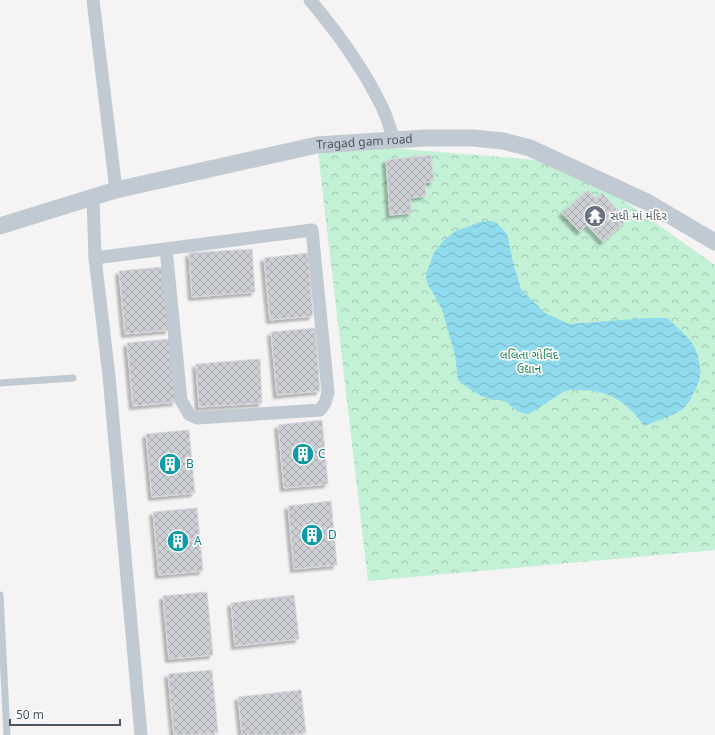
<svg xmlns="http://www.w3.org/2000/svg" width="715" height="735" viewBox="0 0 715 735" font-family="'Noto Sans','Noto Sans Gujarati',sans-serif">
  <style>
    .park { fill: url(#park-crowns) }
    .water { fill: url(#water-waves) }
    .building { fill: url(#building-cross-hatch); stroke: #d7d9de; filter: url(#shadow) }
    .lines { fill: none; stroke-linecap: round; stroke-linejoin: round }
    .service { stroke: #c1cad2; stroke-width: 7 }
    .minor { stroke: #c1cad2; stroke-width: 13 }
    .tertiary { stroke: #c1cad2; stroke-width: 17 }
    .labels { text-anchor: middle; stroke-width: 3.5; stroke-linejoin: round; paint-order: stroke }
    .street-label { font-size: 12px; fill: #4a5661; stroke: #fff }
    .worship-label { font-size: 12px; fill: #5b616d; stroke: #fff; text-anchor: start }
    .park-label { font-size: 12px; fill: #17864f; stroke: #fff }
    .culture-label { font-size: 12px; fill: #0d838f; stroke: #fff; text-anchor: start }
  </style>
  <defs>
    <pattern id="park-crowns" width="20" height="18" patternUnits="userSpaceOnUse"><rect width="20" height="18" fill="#c3f1d5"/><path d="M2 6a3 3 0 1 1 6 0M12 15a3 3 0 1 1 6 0" fill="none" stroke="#a0c6b0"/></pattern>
    <pattern id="water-waves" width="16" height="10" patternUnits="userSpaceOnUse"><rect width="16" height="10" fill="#90daee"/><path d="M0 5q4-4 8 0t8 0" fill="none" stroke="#78b4c4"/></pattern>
    <pattern id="building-cross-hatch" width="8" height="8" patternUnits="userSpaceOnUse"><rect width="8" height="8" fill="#cdcfd5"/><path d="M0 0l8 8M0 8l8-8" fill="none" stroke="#a8abb0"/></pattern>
    <filter id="shadow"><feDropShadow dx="-3.5" dy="3.5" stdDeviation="1" flood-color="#0004"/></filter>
  </defs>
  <rect width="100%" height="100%" fill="#f5f3f3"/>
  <path class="park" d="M389,148L537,160L614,194L715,265V550L368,581L318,152Z"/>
  <path class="water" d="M483,221H491L497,223L507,234L513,262L521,289L545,313L569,324L648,318H667C681,331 696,341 699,361C701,372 701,378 696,388C692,396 689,405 681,410C671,417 655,421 644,426C629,404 610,390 581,390C577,390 570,389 566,391C557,394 533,414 527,414C518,414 512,405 504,401C499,399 494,401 489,399C478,396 467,387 458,380L455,355L442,309L427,283L426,274L434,253L444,240L456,231Z"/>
  <g class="building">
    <path d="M431,155L434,181L425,183L426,196L410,198L412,213L390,215L386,160Z"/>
    <path d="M588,190L596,199L602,193L627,220L603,242L587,225L580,232L562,213Z"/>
    <path d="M252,249L255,292L192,297L189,253Z"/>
    <path d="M308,253L313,316L270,320L264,258Z"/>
    <path d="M163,267L169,330L125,334L119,271Z"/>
    <path d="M315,328L320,391L277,395L271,332Z"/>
    <path d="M170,339L176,402L133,406L127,343Z"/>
    <path d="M260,359L262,403L199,407L196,364Z"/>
    <path d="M322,420L328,484L284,488L278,425Z"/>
    <path d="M189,430L195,493L152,497L146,434Z"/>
    <path d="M331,501L337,565L294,569L288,506Z"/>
    <path d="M197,508L203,571L159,575L153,512Z"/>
    <path d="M207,592L213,655L169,659L163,596Z"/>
    <path d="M294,595L299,639L235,646L231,603Z"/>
    <path d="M212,670L218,733L192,735H174L168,674Z"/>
    <path d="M301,690L306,733L289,735H242L238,697Z"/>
  </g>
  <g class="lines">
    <g class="service">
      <path d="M0,383L73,378"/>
      <path d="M0,595L7,735"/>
    </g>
    <g class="minor">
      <path d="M93,0L116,190"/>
      <path d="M310,0C337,32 363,68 381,105C387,116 390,129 394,140"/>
      <path d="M93,198L95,258L109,376L141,735"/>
      <path d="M95,258L312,230L328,392L325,403L320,410L197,418L189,414L181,400L166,249"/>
    </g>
    <path class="tertiary" id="s1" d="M0,226L116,190L317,145L425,138H473L503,141L530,148L647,202L715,242"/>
  </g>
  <defs>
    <g id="temple-disc" transform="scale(1.15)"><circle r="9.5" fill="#6b7280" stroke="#fff"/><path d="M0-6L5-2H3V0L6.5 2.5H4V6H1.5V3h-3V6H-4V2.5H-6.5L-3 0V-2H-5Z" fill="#fff"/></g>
    <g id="building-disc" transform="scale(1.15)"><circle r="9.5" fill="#0f9aa8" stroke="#fff"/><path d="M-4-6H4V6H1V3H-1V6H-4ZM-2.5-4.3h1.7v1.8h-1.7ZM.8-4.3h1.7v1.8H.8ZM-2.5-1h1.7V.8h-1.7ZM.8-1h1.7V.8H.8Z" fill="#fff"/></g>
  </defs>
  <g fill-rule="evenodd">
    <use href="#temple-disc" x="595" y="216"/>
    <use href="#building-disc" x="303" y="454"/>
    <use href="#building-disc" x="170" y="464"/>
    <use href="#building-disc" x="312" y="535"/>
    <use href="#building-disc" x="178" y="541"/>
  </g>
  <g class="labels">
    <g class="street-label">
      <text dy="4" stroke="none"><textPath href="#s1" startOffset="375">Tragad gam road</textPath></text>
    </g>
    <g class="worship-label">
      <text x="610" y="220">સધી માં મંદિર</text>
    </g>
    <g class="park-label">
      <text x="529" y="359">લલિતા ગોવિંદ<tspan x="529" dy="14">ઉદ્યાન</tspan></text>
    </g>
    <g class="culture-label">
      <text x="318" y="458">C</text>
      <text x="186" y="468">B</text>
      <text x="328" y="539">D</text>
      <text x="194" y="545">A</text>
    </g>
  </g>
  <path d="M10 719v6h110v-6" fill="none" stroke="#4a5661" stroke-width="2"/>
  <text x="16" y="719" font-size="12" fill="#4a5661" stroke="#ffffff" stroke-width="3" paint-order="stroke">50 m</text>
</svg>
